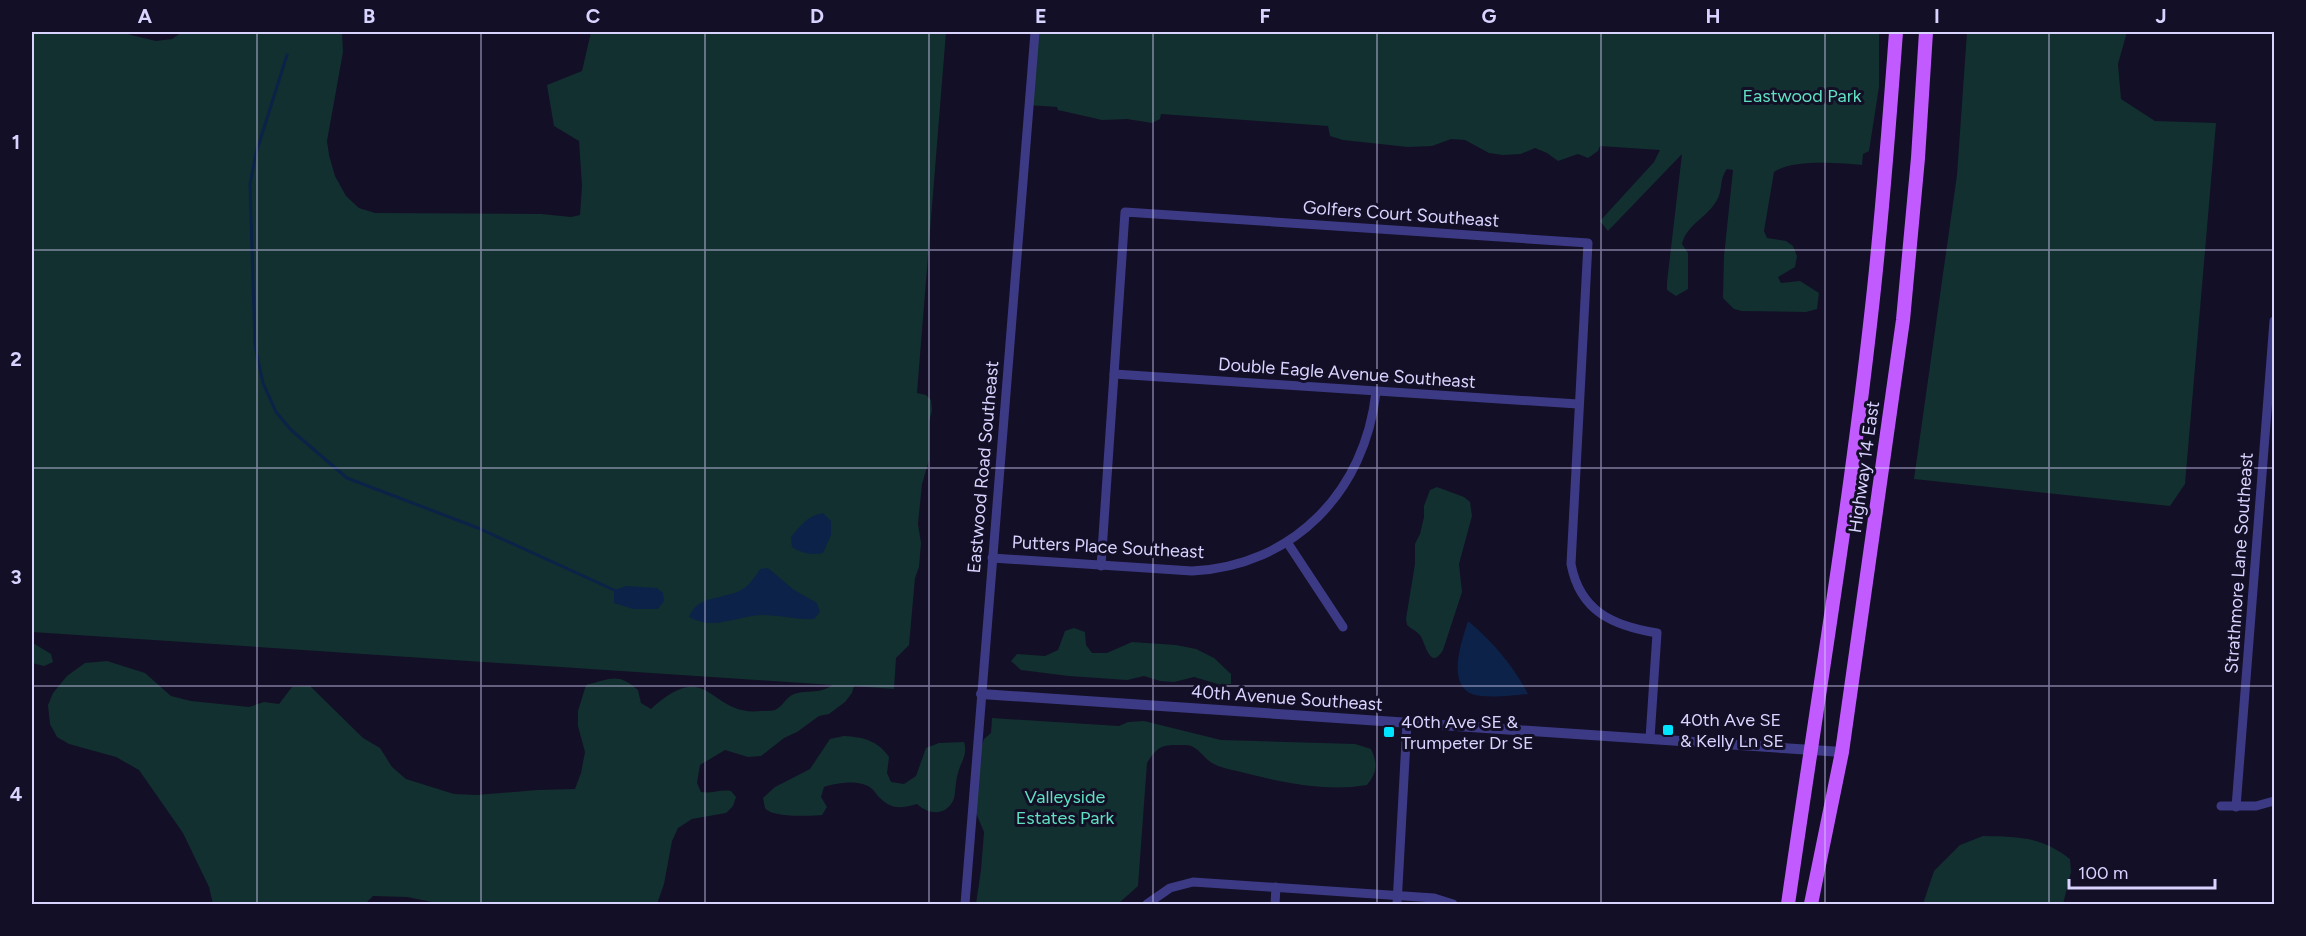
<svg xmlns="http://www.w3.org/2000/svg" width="2306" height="936" viewBox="0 0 2306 936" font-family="Figtree,sans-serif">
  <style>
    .green { fill: #12302f }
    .water { fill: #0c2248 }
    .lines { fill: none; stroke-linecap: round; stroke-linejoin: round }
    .stream { stroke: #0c2248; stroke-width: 3 }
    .minor { stroke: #3d3a85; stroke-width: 9 }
    .tertiary { stroke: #3d3a85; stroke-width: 10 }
    .primary { stroke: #c25bff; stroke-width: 14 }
    .grid { fill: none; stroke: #d9d4ff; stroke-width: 1.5; stroke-opacity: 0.55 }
    .poi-dot { fill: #00e5ff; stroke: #130f26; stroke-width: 2 }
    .labels { text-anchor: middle; stroke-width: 6; stroke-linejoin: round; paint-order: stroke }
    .park-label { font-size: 18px; fill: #5fe0c0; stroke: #130f26 }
    .street-label { font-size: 18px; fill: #d9d4ff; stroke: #130f26 }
    .poi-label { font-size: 18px; fill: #d9d4ff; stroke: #130f26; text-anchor: start }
    .neatline { fill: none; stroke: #d9d4ff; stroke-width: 2 }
    .grid-label { font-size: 20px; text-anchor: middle; font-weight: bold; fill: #d9d4ff }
  </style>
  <rect width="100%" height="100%" fill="#130f26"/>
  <g class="green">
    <path d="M32,32H119L156,41L172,39L182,32H342L343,52L327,141L329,155L335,176L346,196L359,208L375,213L541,214L571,217L580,215L582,186L579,141L554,126L547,85L582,71L591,32H946L917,393L926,395L931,400L932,410L929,422V460L922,484L918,524L921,543L919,567L915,578L909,645L896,658L894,689L854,686L852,693L845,702L829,714L819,716L797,732L784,738L761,756L748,757L725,750L700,765L697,783L701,792C712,794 720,789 731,791L736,797L733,806L726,813L692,819L678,828L672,841L664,884L657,904H485L437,903L407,897L373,896L365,904H213L209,887L183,833L139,770L116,757L69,744L57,737L50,724L48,705L53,693L67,676L85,663L107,661L145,673L171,696L191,701L249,707L264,702L279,704L292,687L310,686L363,738L380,748L392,767L406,779L454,794L476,795L537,790L575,789L581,773L585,752L578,726V711L586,685C611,679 617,672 638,690L641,703L651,709C710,655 708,717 761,711C765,711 772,711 775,710C782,707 786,698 792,695C804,689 820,695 832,685L32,632Z"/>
    <path d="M1010,32H1879V87L1869,151L1863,154L1862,165C1839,163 1793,159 1774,172L1764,231L1767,238L1786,241L1793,246L1797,256L1795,267L1778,277L1781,283L1800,281L1819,293L1817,309L1806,312L1742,311L1734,309L1723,298L1724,256L1733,170L1727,169C1719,179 1723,190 1717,200C1707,218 1687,224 1682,244L1688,253V289L1676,296L1667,290V282L1682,154L1608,231L1600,221L1654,162L1660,150L1600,146L1598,151L1588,158L1578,154L1558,161L1547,153L1535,148L1521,154L1503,155L1489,153L1465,140L1451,139L1432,146L1408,147L1343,140L1330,136L1328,126L1161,114L1160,119L1152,123L1127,119L1102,120L1058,110L1057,107L1028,105L1035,33Z"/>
    <path d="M1967,32H2127L2118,64L2121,99L2155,121L2216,123L2185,484L2170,506L1914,479L1957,175Z"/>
    <path d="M1437,487L1464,497L1470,502L1472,516L1459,564L1462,592L1443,650C1429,673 1425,639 1419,634C1415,630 1411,629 1407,625L1406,619L1415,564V544L1420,534L1424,517V506L1430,490Z"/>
    <path d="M1074,628L1085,632L1086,645L1092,653H1107L1132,642L1176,645L1196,649L1214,658L1231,674V684L1221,685L1194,677L1174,682L1160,681L1144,676L1127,680L1069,676L1021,670L1011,661L1017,654L1045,656L1058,650L1065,631Z"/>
    <path d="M33,643L51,654L53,662L44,666L32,663Z"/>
    <path d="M992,718L1119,726L1128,722L1144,721L1221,740L1355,744L1371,749C1378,764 1377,773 1367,785C1326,792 1284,783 1245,773C1235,770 1223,769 1214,764C1203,759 1198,744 1184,745C1163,745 1159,744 1147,763L1138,886L1118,904H976L981,870L984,832L976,813L979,756L984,739L991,733Z"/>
    <path d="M844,736C864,737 878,741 889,757L887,773L891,782L904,784L916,776L926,748L939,743L964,742C968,755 961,761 958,773C955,782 956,794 953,801C944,817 928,814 917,804C903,808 892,810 881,799C877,796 875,791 871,788C859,779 837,783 824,787L821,797L827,807L822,815C811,816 772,818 765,808C764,805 764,801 763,798L775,787L810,769L830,739Z"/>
    <path d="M1983,836C2019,837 2041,836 2070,859L2071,872L2063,904H1923L1934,871L1960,845Z"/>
  </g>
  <g class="water">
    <path d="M823,513L831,521V535L823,553C811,555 803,554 792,547L791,537C801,525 807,516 823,513Z"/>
    <path d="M768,568L794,590L817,603L820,612L814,619C796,620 780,615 762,615C737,616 713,631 689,617C697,595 722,600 741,590C749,586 755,577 760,569Z"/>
    <path d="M626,586L657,588L663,593L664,601L658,609H633L614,603V590Z"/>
    <path d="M1468,621C1493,642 1513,665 1528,694C1513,695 1486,699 1472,694C1446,684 1462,640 1468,621Z"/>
  </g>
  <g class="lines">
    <path class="stream" d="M287,55L256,153L250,184L255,346L263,383L276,412L291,430L347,478L478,528L614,590"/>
    <g class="minor">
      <path d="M1114,374L1578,404"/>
      <path d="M1287,542L1343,627"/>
      <path d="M992,558L1192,571C1294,566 1365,491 1376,392"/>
      <path d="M1101,566L1125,212L1588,243L1571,564C1580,612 1614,626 1657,633L1650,738"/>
      <path d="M2221,806H2256L2274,801"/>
      <path d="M2236,807L2274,321"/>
      <path d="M965,904L1035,32"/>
      <path d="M1147,904L1170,888L1193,882L1434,898L1453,904"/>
      <path d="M1275,904L1276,887"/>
      <path d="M1397,904L1407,723"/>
    </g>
    <path class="tertiary" d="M981,694L1842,752"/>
    <g class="primary">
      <path d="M1788,904C1816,709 1849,513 1871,316C1882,221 1889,127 1896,32"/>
      <path d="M1811,904L1842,752L1903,320L1918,158L1926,32"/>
    </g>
  </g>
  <path class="grid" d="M257,32V904M481,32V904M705,32V904M929,32V904M1153,32V904M1377,32V904M1601,32V904M1825,32V904M2049,32V904M32,250H2274M32,468H2274M32,686H2274"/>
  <g class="poi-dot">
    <rect x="1662" y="724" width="12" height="12" rx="3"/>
    <rect x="1383" y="726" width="12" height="12" rx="3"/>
  </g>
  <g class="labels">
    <g class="park-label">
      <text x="1802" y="102">Eastwood Park</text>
      <text x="1065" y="803">Valleyside<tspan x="1065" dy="21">Estates Park</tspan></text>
    </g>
    <g class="street-label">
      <text transform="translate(1401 214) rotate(4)" y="6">Golfers Court Southeast</text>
      <text transform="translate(1347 373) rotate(4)" y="6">Double Eagle Avenue Southeast</text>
      <text transform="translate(983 467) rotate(-85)" y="6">Eastwood Road Southeast</text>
      <text transform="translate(1864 467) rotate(-82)" y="6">Highway 14 East</text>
      <text transform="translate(1108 547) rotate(3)" y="6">Putters Place Southeast</text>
      <text transform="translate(2239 563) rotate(-86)" y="6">Strathmore Lane Southeast</text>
      <text transform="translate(1287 698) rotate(4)" y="6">40th Avenue Southeast</text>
    </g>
    <g class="poi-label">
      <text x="1680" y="726">40th Ave SE<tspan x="1680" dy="21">&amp; Kelly Ln SE</tspan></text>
      <text x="1401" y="728">40th Ave SE &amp;<tspan x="1401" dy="21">Trumpeter Dr SE</tspan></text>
    </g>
  </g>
  <rect width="2306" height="936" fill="none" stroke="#130f26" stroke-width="66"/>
  <path d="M2069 879v9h146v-9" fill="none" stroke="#d9d4ff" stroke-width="3"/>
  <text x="2078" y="879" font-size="18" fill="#d9d4ff" stroke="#130f26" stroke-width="4.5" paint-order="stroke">100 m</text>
  <rect x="33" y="33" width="2240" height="870" class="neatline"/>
  <g class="grid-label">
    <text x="145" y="23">A</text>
    <text x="369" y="23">B</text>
    <text x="593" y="23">C</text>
    <text x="817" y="23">D</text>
    <text x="1041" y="23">E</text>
    <text x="1265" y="23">F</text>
    <text x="1489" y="23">G</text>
    <text x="1713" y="23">H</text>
    <text x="1937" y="23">I</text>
    <text x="2161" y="23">J</text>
    <text x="16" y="149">1</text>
    <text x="16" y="366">2</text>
    <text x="16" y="584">3</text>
    <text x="16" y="801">4</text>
  </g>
</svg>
